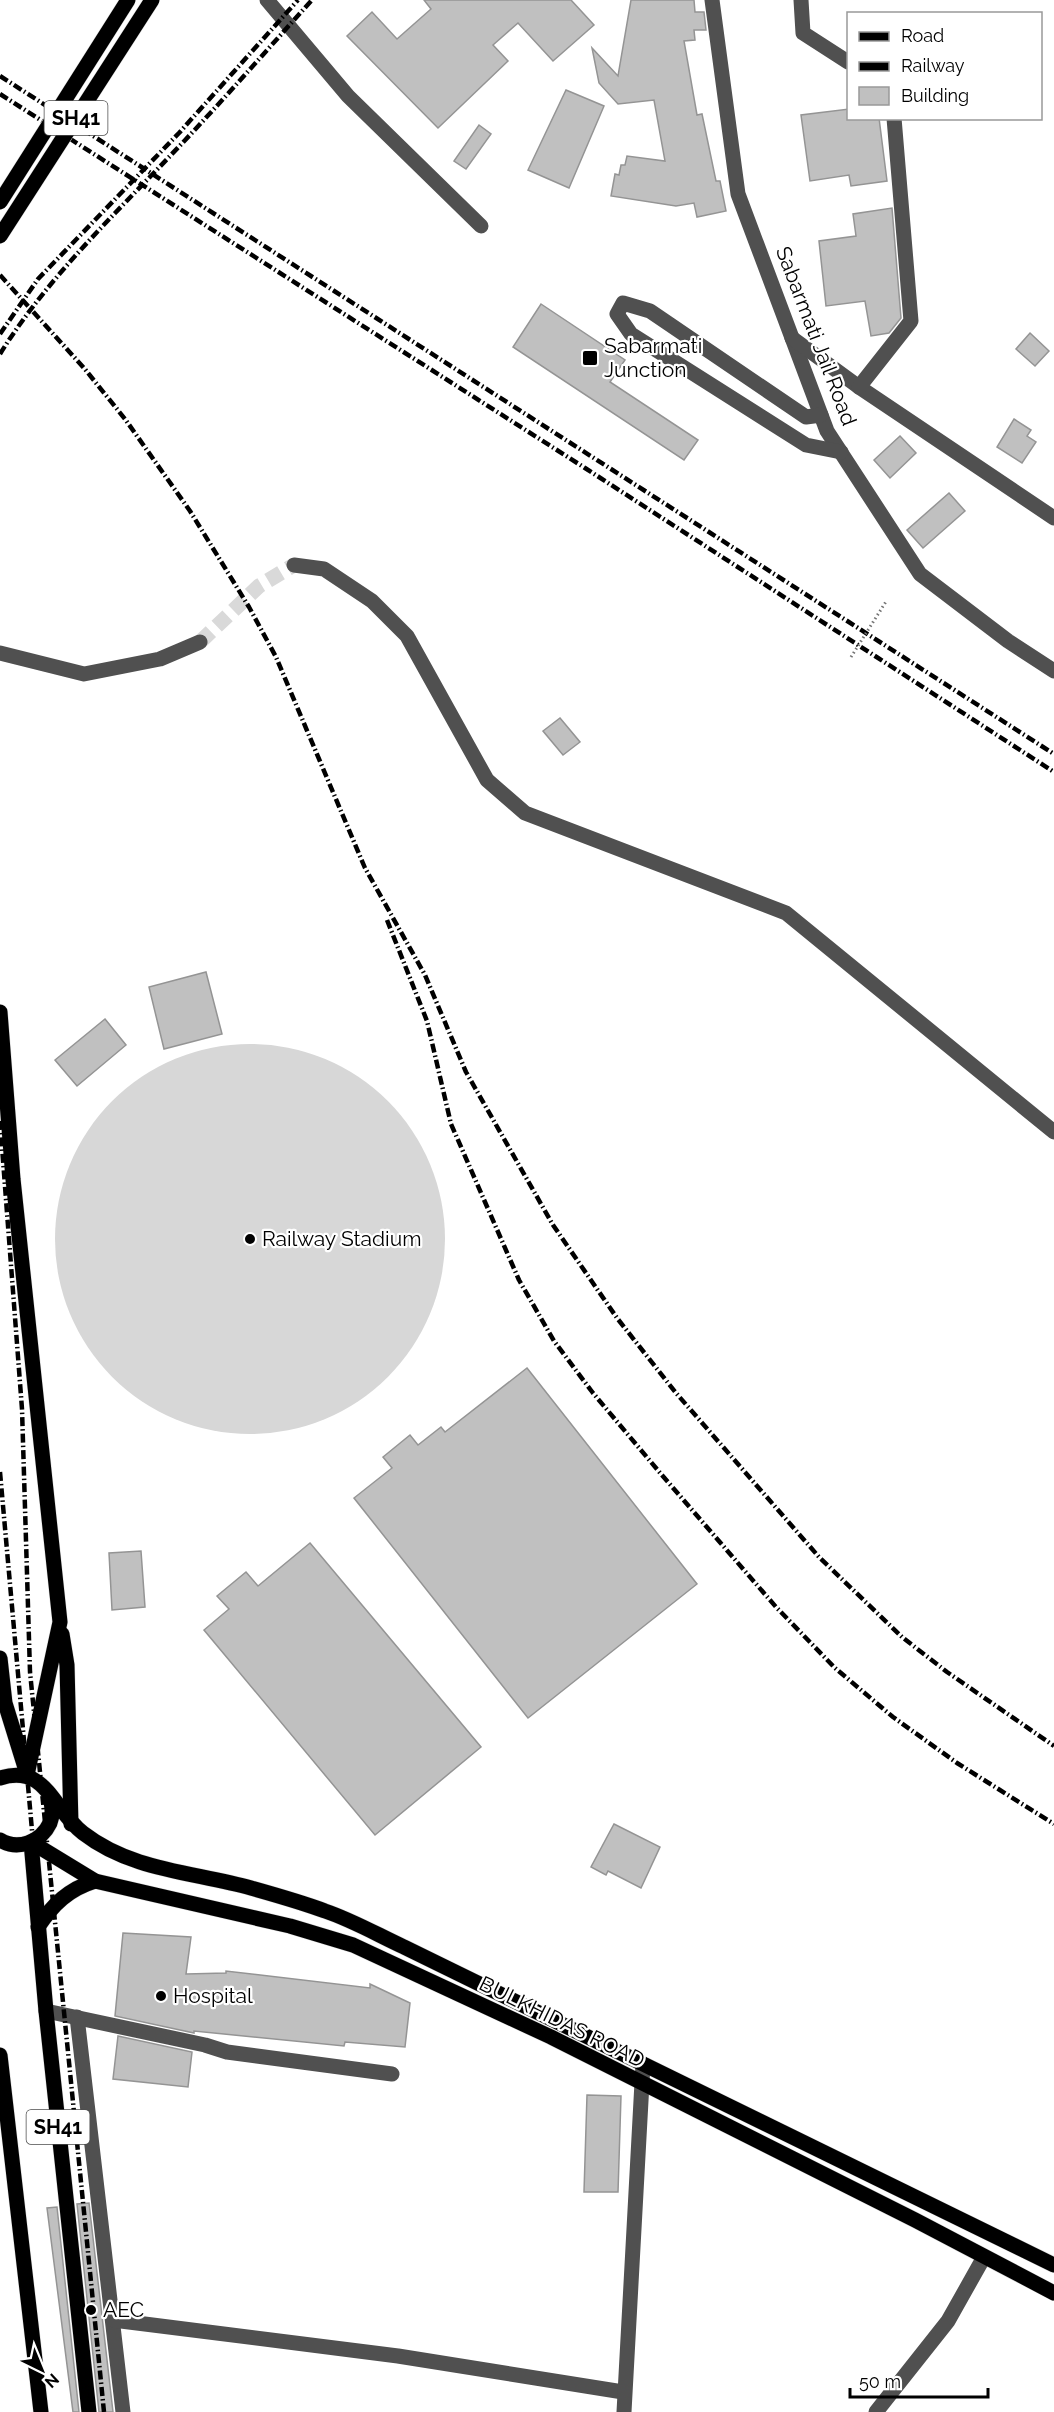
<svg xmlns="http://www.w3.org/2000/svg" width="1054" height="2412" viewBox="0 0 1054 2412" font-family="Raleway,sans-serif">
  <style>
    .green { fill: #d7d7d7 }
    .building { fill: #c0c0c0; stroke: #949494; stroke-width: 1.5 }
    .lines { fill: none; stroke-linecap: round; stroke-linejoin: round }
    .minor-tunnel { stroke: #d9d9d9; stroke-width: 15; stroke-dasharray: 15 8; stroke-linecap: butt }
    .major-casing { stroke: #dbdbdb; stroke-width: 16 }
    .minor { stroke: #505050; stroke-width: 15 }
    .major { stroke: #000; stroke-width: 15 }
    .rail { stroke: #000; stroke-width: 4.5; stroke-dasharray: 9 3 1.5 3; stroke-linecap: butt }
    .major-bridge-casing { stroke: #dbdbdb; stroke-width: 16; stroke-linecap: butt }
    .path-bridge { stroke: #727272; stroke-width: 3; stroke-dasharray: 1.5 3; stroke-linecap: butt }
    .major-bridge { stroke: #000; stroke-width: 15 }
    .poi-dot { fill: #000; stroke: #fff; stroke-width: 2 }
    .labels { text-anchor: middle; stroke-width: 4.5; stroke-linejoin: round; paint-order: stroke }
    .shield { fill: #fff; stroke: #4c4c4c; stroke-width: 1.5 }
    .shield-label { font-size: 20px; font-weight: bold; fill: #000 }
    .street-label { font-size: 21px; fill: #000; stroke: #fff }
    .poi-label { font-size: 21px; fill: #000; stroke: #fff; text-anchor: start }
  </style>
  <rect width="100%" height="100%" fill="#fff"/>
  <circle class="green" cx="250" cy="1239" r="195"/>
  <g class="building">
    <path d="M424,0H571L594,25L553,61L518,23L493,45L508,61L438,128L347,36L372,12L397,39L431,9Z"/>
    <path d="M631,0H694L695,12H704L706,30H694L695,40L684,41L697,115L702,114L716,181H720L726,211L697,217L694,203L676,206L611,196L615,174L619,175L621,165H625L627,156L665,161L654,100L618,104L599,83L592,48L618,76Z"/>
    <path d="M566,90L604,106L569,188L528,170Z"/>
    <path d="M849,109V118H879L887,181L851,186L849,175L810,181L801,115Z"/>
    <path d="M479,125L491,134L466,169L454,161Z"/>
    <path d="M892,208L901,318L889,333L871,336L865,301L826,306L819,241L856,236L853,214Z"/>
    <path d="M541,304L625,360L610,382L698,440L684,460L513,347Z"/>
    <path d="M1030,333L1049,351L1035,366L1016,349Z"/>
    <path d="M1014,419L1031,430L1027,436L1036,442L1022,463L997,447Z"/>
    <path d="M900,436L916,453L890,478L874,460Z"/>
    <path d="M949,493L965,511L923,548L907,530Z"/>
    <path d="M560,718L580,742L563,755L543,731Z"/>
    <path d="M206,972L222,1034L164,1049L149,987Z"/>
    <path d="M105,1019L126,1045L77,1086L55,1060Z"/>
    <path d="M527,1368L697,1584L528,1718L354,1498L392,1468L383,1457L410,1435L418,1445L441,1427L445,1432Z"/>
    <path d="M310,1543L481,1747L375,1835L204,1630L229,1609L217,1596L246,1572L258,1586Z"/>
    <path d="M141,1551L145,1607L112,1610L109,1553Z"/>
    <path d="M614,1824L660,1847L641,1888L608,1871L606,1875L591,1867Z"/>
    <path d="M123,1933L191,1937L186,1974L226,1973V1971L370,1988V1984L410,2003L405,2047L345,2042L344,2046L194,2031V2033L115,2016Z"/>
    <path d="M118,2036L192,2052L188,2087L113,2079Z"/>
    <path d="M587,2095L621,2096L618,2192H584Z"/>
    <path d="M89,2203L113,2412H99L77,2204Z"/>
    <path d="M57,2207L79,2412H73L47,2208Z"/>
  </g>
  <g class="lines">
    <path class="minor-tunnel" d="M200,642L259,586L294,565"/>
    <g class="major-casing">
      <g id="major">
        <path d="M0,1012L13,1179L60,1622L27,1775"/>
        <path d="M62,1634L67,1665L71,1824"/>
        <path d="M0,1658L5,1703L27,1774"/>
        <path d="M0,1778C46,1763 53,1810 83,1833C132,1871 194,1872 251,1888C276,1895 301,1902 325,1911C352,1920 378,1935 404,1947L1054,2265"/>
        <path d="M0,1840C18,1851 41,1842 50,1823C54,1814 52,1804 49,1794"/>
        <path d="M31,1842L95,1881L290,1926L353,1945L551,2037L915,2220L1054,2293"/>
        <path d="M31,1842L46,2011L89,2412"/>
        <path d="M38,1927C53,1904 69,1889 95,1881"/>
        <path d="M0,2055L41,2412"/>
      </g>
    </g>
    <g class="minor">
      <path d="M267,0L348,96L481,226"/>
      <path d="M712,0L738,194L827,431L920,574L1008,641L1054,671"/>
      <path d="M801,0L803,33L848,62"/>
      <path d="M792,338L859,387L1054,518"/>
      <path d="M859,387L911,321L894,118"/>
      <path d="M821,415L806,417L650,311L623,303L617,314L631,334L806,445L841,452"/>
      <path d="M294,565L324,569L372,601L407,636L487,780L525,813L786,913L1054,1132"/>
      <path d="M0,653L84,674L160,659L200,642"/>
      <path d="M46,2011L205,2045L227,2052L392,2074"/>
      <path d="M77,2017L123,2412"/>
      <path d="M113,2320L398,2356L623,2392"/>
      <path d="M624,2412L643,2064"/>
      <path d="M876,2412L948,2321L984,2257"/>
    </g>
    <use href="#major" class="major"/>
    <g class="rail">
      <path d="M0,76L1054,754"/>
      <path d="M0,94L585,468L1054,772"/>
      <path d="M0,275L84,368L125,419L190,511L249,607L276,657L365,868L425,975L466,1072L553,1225L617,1318L676,1393L819,1557L902,1637L947,1672L1054,1746"/>
      <path d="M0,334L38,279L179,133L298,0"/>
      <path d="M0,354C46,280 110,219 170,156C219,105 265,52 312,0"/>
      <path d="M387,920L427,1021L451,1124L519,1280L554,1341L593,1393L661,1474L776,1607L835,1668L893,1717L957,1763L1054,1824"/>
      <path d="M0,1121L22,1409L30,1672L104,2412"/>
      <path d="M0,1472L60,2144L88,2412"/>
    </g>
    <g class="major-bridge-casing">
      <g id="major-bridge">
        <path d="M0,202L128,0"/>
        <path d="M0,236L152,0"/>
      </g>
    </g>
    <path class="path-bridge" d="M851,657L887,600"/>
    <use href="#major-bridge" class="major-bridge"/>
  </g>
  <g class="poi-dot">
    <rect x="582" y="350" width="16" height="16" rx="3"/>
    <circle cx="250" cy="1239" r="6"/>
    <circle cx="161" cy="1996" r="6"/>
    <circle cx="91" cy="2310" r="6"/>
  </g>
  <g class="labels">
    <g class="shield">
      <rect x="44.5" y="101" width="63" height="34" rx="4.5"/>
      <rect x="26.5" y="2110" width="63" height="34" rx="4.5"/>
    </g>
    <g class="shield-label">
      <text x="76" y="125">SH41</text>
      <text x="58" y="2134">SH41</text>
    </g>
    <g class="street-label">
      <text transform="translate(816 336) rotate(69)" y="7">Sabarmati Jail Road</text>
      <text transform="translate(562 2022) rotate(26)" y="7">BULKHIDAS ROAD</text>
    </g>
    <g class="poi-label">
      <text x="604" y="353">Sabarmati<tspan x="604" dy="24">Junction</tspan></text>
      <text x="262" y="1246">Railway Stadium</text>
      <text x="173" y="2003">Hospital</text>
      <text x="103" y="2317">AEC</text>
    </g>
  </g>
  <rect x="847" y="12" width="195" height="108" fill="#ffffff" stroke="#999999" stroke-width="1.5"/>
  <rect x="859" y="32" width="30" height="9" fill="#000000" stroke="#999999" stroke-width="1.5"/>
  <text x="901" y="42" font-size="18" fill="#000000">Road</text>
  <rect x="859" y="62" width="30" height="9" fill="#000000" stroke="#999999" stroke-width="1.5"/>
  <text x="901" y="72" font-size="18" fill="#000000">Railway</text>
  <rect x="859" y="87" width="30" height="18" fill="#c0c0c0" stroke="#999999" stroke-width="1.5"/>
  <text x="901" y="102" font-size="18" fill="#000000">Building</text>
  <g transform="translate(42 2370) rotate(137)" stroke="#ffffff" stroke-width="4.5" paint-order="stroke">
  <path d="M0-4.5L10 22L0 15L-10 22Z" fill="#000000"/>
  <text y="-9" font-size="16" font-weight="bold" text-anchor="middle" fill="#000000">N</text>
  </g>
  <path d="M850 2388v9h138v-9" fill="none" stroke="#000000" stroke-width="3"/>
  <text x="859" y="2388" font-size="18" fill="#000000" stroke="#ffffff" stroke-width="4.5" paint-order="stroke">50 m</text>
</svg>
